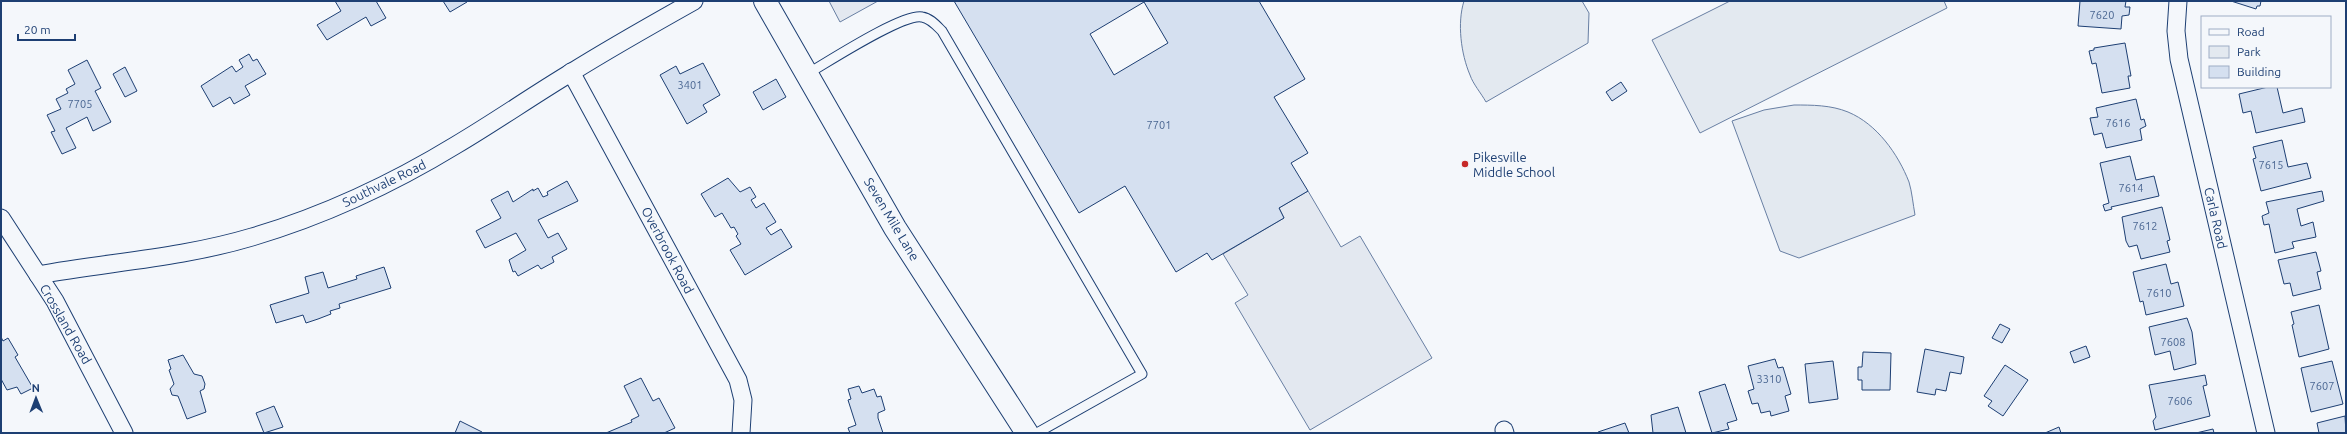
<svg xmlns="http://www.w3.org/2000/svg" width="2347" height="434" viewBox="0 0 2347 434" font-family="Ubuntu,sans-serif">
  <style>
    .green { fill: #e3e9f0; stroke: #687fa3 }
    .parking { fill: #e3e8f0; stroke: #687fa3 }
    .building { fill: #d5e0f0; stroke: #1d3f73; fill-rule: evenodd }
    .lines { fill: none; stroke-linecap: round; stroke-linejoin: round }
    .lane-casing { stroke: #1d3f73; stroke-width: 11 }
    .street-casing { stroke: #1d3f73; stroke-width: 19 }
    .secondary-casing { stroke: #1d3f73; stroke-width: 24 }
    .lane { stroke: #f4f7fb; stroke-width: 9 }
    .street { stroke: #f4f7fb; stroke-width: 17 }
    .secondary { stroke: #f4f7fb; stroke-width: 22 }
    .poi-dot { fill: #c62828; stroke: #f4f7fb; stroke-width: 1.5 }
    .labels { text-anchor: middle; stroke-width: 3; stroke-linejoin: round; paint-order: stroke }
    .number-label { font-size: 11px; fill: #4b6792 }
    .poi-label { font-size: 13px; fill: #1d3f73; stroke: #f4f7fb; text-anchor: start }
    .street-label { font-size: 13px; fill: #1d3f73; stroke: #f4f7fb }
  </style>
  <rect width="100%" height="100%" fill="#f4f7fb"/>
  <g class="green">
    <path d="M1464,1H1582L1589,13L1588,43L1486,102C1481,93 1473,84 1470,75C1461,54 1457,23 1464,1Z"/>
    <path d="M1730,1H1944L1947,8L1700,133L1652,40Z"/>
    <path d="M1794,105C1812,105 1831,105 1848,112C1877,124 1898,154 1909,182C1912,192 1913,204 1915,215L1799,258L1780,251L1732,121L1764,110Z"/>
  </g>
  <g class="parking">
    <path d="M829,1H878L840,22Z"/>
    <path d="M1308,191L1341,247L1360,236L1432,358L1310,430L1235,303L1248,295L1223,254L1284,218L1279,208Z"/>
  </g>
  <g class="building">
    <path d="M335,1H376L386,18L371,26L366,17L327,40L317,25L341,11Z"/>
    <path d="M443,1H466L467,2L450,12Z"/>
    <path d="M954,1H1259L1305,79L1274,97L1308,153L1291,163L1308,191L1279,208L1284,218L1212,260L1207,253L1176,272L1125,186L1079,213ZM1144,2L1168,43L1114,75L1090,34Z"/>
    <path d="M2080,1H2126L2125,7H2130L2129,15L2122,16L2121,29L2078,26Z"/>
    <path d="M2231,1H2261L2260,6H2257L2256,9Z"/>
    <path d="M2125,43L2131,76H2128L2130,88L2102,93L2096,63L2092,64L2089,51L2094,50V48Z"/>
    <path d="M249,54L253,61L257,59L266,74L245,86L250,95L234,104L230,97L213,107L201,86L232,66L236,72L243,67L239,60Z"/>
    <path d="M87,60L101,88L95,91L111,122L93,131L87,117L66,128L76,148L62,154L51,132L55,131L47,115L61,109L56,99L68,93L66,89L75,84L68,70Z"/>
    <path d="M703,63L720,95L703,105L707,112L687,124L660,75L676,66L680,74Z"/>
    <path d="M125,67L137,91L125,97L113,74Z"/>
    <path d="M776,79L786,97L763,110L753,92Z"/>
    <path d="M1621,82L1627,91L1612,101L1606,92Z"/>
    <path d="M2268,87H2277L2283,113L2302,108L2305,122L2256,133L2251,111L2243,113L2239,94Z"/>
    <path d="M2136,99L2141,120L2144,119L2146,126L2140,129L2142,140L2106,148L2102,133L2094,135L2090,118L2098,117L2096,108Z"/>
    <path d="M2282,140L2288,167L2307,163L2311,178L2261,191L2253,159L2256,158L2253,147Z"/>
    <path d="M2130,156L2136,180L2154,176L2159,196L2111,207L2112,209L2105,211L2103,205L2109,203L2100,163Z"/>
    <path d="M728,178L740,192L750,187L756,197L751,200L756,208L764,203L776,222L766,228L771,235L781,229L792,247L745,275L730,250L741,244L736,236L738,234L734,227L731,228L722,213L715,217L701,194Z"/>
    <path d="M567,181L578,201L538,220L548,238L558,233L567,249L552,257L554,262L541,269L538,265L518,276L515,271L513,272L509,260L526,250L516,233L485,248L476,231L501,218L491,200L508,191L513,202L533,189V191L538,188L543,197L548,195L547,192Z"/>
    <path d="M2322,191L2324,201L2297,209L2301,226L2313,222L2316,237L2292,242L2294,248L2275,253L2269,224L2264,225L2262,216L2269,213L2266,202Z"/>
    <path d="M2162,207L2170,240L2167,241L2170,252L2141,259L2137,245L2129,247L2126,241L2122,217Z"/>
    <path d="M2316,252L2321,271L2317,272L2321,289L2293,296L2290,283L2284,284L2278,260Z"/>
    <path d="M2166,264L2171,284L2178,282L2184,306L2146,315L2143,301L2140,302L2133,272Z"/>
    <path d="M384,267L391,288L339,304L340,308L330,311L331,314L318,319L306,323L303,315L276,323L270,305L309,293L305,277L323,272L328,288L357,279L356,276Z"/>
    <path d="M2319,305L2329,349L2299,357L2292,325L2294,324L2291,312Z"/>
    <path d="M2187,318L2192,332L2196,364L2174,370L2170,351L2155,355L2149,327Z"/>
    <path d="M2000,324L2010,329L2002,343L1992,338Z"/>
    <path d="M1,337L3,341L8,338L18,355L15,357L33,388L21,394L17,387L7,390L1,379Z"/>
    <path d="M2086,346L2090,357L2074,363L2070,352Z"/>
    <path d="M1925,349L1964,357L1961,374L1950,372L1946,391L1936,389L1935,395L1917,392Z"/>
    <path d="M1863,352L1891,353L1890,390H1862V380H1858V367H1862Z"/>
    <path d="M183,355L194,374L202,376L205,384L204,389L200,391L206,412L187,419L178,396L172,395L170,389L174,384L169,370L171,369L168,360Z"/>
    <path d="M1775,359L1778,368L1783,367L1791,394L1785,396L1789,411L1771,416L1770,411L1761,413L1758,403L1752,404L1748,391L1754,389L1748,366Z"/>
    <path d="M1833,361L1838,399L1809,403L1805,364Z"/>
    <path d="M2332,361L2343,404L2311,412L2301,368Z"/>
    <path d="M2005,365L2028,380L2003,416L1988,406L1992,401L1984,396Z"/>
    <path d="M2205,375L2207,385L2203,386L2210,416L2155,430L2153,421L2156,417L2149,385Z"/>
    <path d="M641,378L653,401L659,398L675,428L664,433H606L632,422L631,420L639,416L624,386Z"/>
    <path d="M1725,384L1737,420L1727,423L1729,429L1712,433L1699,392Z"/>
    <path d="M859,386L862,393L874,389L877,397L881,396L885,410L878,413V418L883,433H850L848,428L856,425L848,400L851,399L848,389Z"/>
    <path d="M274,406L283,427L264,433L256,413Z"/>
    <path d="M1678,407L1686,433H1653L1651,415Z"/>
    <path d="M2345,416L2346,433H2319L2317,423Z"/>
    <path d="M460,421L482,432L481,433H455Z"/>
    <path d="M1625,423L1629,433H1599L1598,432Z"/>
    <path d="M2059,427L2061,433H2045Z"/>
    <path d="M2213,429L2214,433H2196Z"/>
  </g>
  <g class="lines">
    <g class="lane-casing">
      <path id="lane" d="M807,74C828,62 903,13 922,17C930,18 936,25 942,31L1142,374L1037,433"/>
    </g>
    <g class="street-casing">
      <g id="street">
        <path d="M2178,1L2176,31L2179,59L2266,433"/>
        <path d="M571,72L738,380L743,400L741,433"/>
        <path d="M1,218L55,301L124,433"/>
        <path d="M38,275C110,262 182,258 252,237C323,216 392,184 456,145C495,122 532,96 572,72C612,47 653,24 694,1"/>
        <path d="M1504,430L1505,433"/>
      </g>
    </g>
    <g class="secondary-casing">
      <path id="secondary" d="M765,1L895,228L1027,433"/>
    </g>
    <use href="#lane" class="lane"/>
    <use href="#street" class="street"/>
    <use href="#secondary" class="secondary"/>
  </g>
  <circle class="poi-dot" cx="1465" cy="164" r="4"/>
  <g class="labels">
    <g class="number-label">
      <text x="2102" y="19">7620</text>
      <text x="690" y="89">3401</text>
      <text x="80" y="108">7705</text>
      <text x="2118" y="127">7616</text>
      <text x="1159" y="129">7701</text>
      <text x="2271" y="169">7615</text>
      <text x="2131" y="192">7614</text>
      <text x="2145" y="230">7612</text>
      <text x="2159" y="297">7610</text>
      <text x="2173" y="346">7608</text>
      <text x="1769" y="383">3310</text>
      <text x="2322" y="390">7607</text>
      <text x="2180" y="405">7606</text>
    </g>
    <g class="poi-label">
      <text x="1473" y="162">Pikesville<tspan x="1473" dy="15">Middle School</tspan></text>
    </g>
    <g class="street-label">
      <text transform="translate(384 183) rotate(-26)" y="5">Southvale Road</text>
      <text transform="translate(2216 218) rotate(77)" y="5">Carla Road</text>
      <text transform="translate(892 219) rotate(59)" y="5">Seven Mile Lane</text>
      <text transform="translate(668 250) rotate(62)" y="5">Overbrook Road</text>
      <text transform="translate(66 324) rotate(60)" y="5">Crossland Road</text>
    </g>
  </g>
  <rect width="2347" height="434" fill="none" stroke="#1d3f73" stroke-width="4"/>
  <rect x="2201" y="16" width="130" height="72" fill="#f4f7fb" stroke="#9eadc5"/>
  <rect x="2209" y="29" width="20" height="6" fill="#f4f7fb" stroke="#9eadc5"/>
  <text x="2237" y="36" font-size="12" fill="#1d3f73">Road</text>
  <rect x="2209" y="46" width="20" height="12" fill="#e3e9f0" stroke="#9eadc5"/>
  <text x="2237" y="56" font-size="12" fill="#1d3f73">Park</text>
  <rect x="2209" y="66" width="20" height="12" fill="#d5e0f0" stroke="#9eadc5"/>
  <text x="2237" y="76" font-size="12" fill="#1d3f73">Building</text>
  <g transform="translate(36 398) rotate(359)" stroke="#f4f7fb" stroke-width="3" paint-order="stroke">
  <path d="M0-3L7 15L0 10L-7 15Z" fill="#1d3f73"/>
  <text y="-6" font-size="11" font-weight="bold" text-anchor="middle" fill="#1d3f73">N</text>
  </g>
  <path d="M18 34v6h57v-6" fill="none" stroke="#1d3f73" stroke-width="2"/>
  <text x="24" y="34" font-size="12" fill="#1d3f73" stroke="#f4f7fb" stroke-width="3" paint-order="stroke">20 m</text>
</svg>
